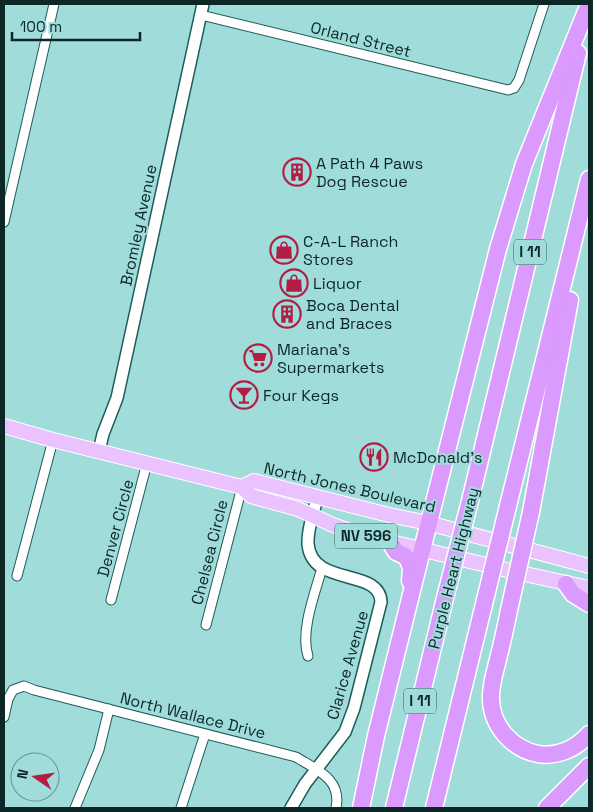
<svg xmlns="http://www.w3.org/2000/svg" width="593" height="812" viewBox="0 0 593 812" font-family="'Space Grotesk',sans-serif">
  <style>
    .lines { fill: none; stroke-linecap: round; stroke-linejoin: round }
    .minor-casing { stroke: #1e5c5b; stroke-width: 11 }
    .tertiary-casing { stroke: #1e5c5b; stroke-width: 14 }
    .primary-casing { stroke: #fff; stroke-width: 16 }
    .motorway-casing { stroke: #fff; stroke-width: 19 }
    .minor { stroke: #fff; stroke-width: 9 }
    .tertiary { stroke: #fff; stroke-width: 11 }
    .primary { stroke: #e9c2fe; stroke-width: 14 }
    .motorway { stroke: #db9afd; stroke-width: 16 }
    .motorway-bridge-casing { stroke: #fff; stroke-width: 19; stroke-linecap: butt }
    .motorway-bridge { stroke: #db9afd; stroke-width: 16 }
    .labels { text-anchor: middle; stroke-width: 4; stroke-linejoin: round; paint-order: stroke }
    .shield { fill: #9fdcda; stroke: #395d5c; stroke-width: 1 }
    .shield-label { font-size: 15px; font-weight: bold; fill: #0d2626 }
    .street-label { font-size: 16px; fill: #0d2626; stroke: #9fdcda }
    .poi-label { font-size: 16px; fill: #0d2626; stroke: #9fdcda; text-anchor: start }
  </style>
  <rect width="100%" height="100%" fill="#9fdcda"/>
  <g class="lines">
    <g class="minor-casing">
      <g id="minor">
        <path d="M201,15L508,90L514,88L519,80L544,4"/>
        <path d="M4,222L54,4"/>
        <path d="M17,576L53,440"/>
        <path d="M111,600L147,463"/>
        <path d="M206,625L242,487"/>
        <path d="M308,656C300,631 315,593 322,568"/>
        <path d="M4,717L8,699L13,690L24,686L34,690L296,757C317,770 342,779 336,808"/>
        <path d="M75,808L99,750L109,709"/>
        <path d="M181,808L205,734"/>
      </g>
    </g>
    <g class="tertiary-casing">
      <g id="tertiary">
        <path d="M99,451L103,434L117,398L203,4"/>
        <path d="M291,808L305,784L345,732L354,708L381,602C380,567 312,588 308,544C307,529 314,512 317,498"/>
      </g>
    </g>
    <g class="primary-casing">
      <g id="primary">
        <path d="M4,426L53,440L242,487L251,496L298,509L333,525L362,535L507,570L589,588"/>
        <path d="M242,487L254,481L389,515L428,523L589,566"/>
      </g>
    </g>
    <g class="motorway-casing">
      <g id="motorway">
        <path d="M471,497L578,53"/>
        <path d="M508,506L589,179"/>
        <path d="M531,512L570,300"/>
        <path d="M390,542L396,552L405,556L408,560L411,568L410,581"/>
        <path d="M566,584L573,594L589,604"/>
        <path d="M509,610C506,625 503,640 499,655C496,669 490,685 491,700C492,726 512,749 538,754C557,757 576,749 589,734"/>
        <path d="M361,808L376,736L422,550L498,249L524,164L589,4"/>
        <path d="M394,808L446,594"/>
        <path d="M434,808L484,604"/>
        <path d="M547,808L589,766"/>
      </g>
    </g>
    <use href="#minor" class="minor"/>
    <use href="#tertiary" class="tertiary"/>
    <use href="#primary" class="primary"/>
    <use href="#motorway" class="motorway"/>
    <g class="motorway-bridge-casing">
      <g id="motorway-bridge">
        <path d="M446,594L471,497"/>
        <path d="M484,604L508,506"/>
        <path d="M509,610L531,512"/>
      </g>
    </g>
    <use href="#motorway-bridge" class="motorway-bridge"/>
  </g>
  <defs>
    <g id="building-ring" transform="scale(1.4375)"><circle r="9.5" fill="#9fdcda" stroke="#b11e43" stroke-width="1.5"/><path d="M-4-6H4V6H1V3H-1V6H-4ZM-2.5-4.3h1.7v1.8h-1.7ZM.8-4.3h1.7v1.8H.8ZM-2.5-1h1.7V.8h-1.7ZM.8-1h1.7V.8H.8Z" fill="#b11e43"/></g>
    <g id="shop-ring" transform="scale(1.4375)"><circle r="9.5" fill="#9fdcda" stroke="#b11e43" stroke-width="1.5"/><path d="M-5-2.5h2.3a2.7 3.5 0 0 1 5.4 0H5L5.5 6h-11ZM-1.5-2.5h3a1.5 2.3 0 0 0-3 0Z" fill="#b11e43"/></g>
    <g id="supermarket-ring" transform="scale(1.4375)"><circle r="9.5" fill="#9fdcda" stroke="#b11e43" stroke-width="1.5"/><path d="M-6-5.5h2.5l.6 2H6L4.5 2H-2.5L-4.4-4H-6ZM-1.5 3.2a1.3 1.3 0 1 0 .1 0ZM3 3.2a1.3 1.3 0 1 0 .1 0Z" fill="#b11e43"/></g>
    <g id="bar-ring" transform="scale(1.4375)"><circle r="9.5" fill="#9fdcda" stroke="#b11e43" stroke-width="1.5"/><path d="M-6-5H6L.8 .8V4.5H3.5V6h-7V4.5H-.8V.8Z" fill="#b11e43"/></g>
    <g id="restaurant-ring" transform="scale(1.4375)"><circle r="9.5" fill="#9fdcda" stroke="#b11e43" stroke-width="1.5"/><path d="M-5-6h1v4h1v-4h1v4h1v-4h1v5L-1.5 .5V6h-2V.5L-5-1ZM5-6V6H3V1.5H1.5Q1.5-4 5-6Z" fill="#b11e43"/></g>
  </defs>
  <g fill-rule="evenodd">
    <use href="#building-ring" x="297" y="172"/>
    <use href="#shop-ring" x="284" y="250"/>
    <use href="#shop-ring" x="294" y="283"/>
    <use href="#building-ring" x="287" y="314"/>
    <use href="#supermarket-ring" x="258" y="358"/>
    <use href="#bar-ring" x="244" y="395"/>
    <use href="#restaurant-ring" x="374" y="457"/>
  </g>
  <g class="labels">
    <g class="shield">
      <rect x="514" y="239.5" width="32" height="25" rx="4"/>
      <rect x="335" y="523.5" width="62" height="25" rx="4"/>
      <rect x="404" y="688.5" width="32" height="25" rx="4"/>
    </g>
    <g class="shield-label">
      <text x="530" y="257">I 11</text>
      <text x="366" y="541">NV 596</text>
      <text x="420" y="706">I 11</text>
    </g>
    <g class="street-label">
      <text transform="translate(361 39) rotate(14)" y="6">Orland Street</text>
      <text transform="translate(138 225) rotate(-78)" y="6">Bromley Avenue</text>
      <text transform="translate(350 487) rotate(13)" y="6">North Jones Boulevard</text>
      <text transform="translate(115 528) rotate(-75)" y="6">Denver Circle</text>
      <text transform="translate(209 552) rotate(-76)" y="6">Chelsea Circle</text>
      <text transform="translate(453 568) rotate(-76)" y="6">Purple Heart Highway</text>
      <text transform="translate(347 665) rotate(-74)" y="6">Clarice Avenue</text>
      <text transform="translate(193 715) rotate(14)" y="6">North Wallace Drive</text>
    </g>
    <g class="poi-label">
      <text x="316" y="169">A Path 4 Paws<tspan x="316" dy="18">Dog Rescue</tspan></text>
      <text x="303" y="247">C-A-L Ranch<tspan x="303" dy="18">Stores</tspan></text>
      <text x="313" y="289">Liquor</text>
      <text x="306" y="311">Boca Dental<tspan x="306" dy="18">and Braces</tspan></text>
      <text x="277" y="355">Mariana's<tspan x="277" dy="18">Supermarkets</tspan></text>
      <text x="263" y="401">Four Kegs</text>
      <text x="393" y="463">McDonald's</text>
    </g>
  </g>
  <rect width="593" height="812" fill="none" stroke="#0d2626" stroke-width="10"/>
  <g transform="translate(35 777) rotate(283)"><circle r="24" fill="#9fdcda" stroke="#659392"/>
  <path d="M0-4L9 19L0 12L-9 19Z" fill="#b11e43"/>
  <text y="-8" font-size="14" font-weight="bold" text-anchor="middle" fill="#0d2626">N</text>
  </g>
  <path d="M12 32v8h128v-8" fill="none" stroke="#0d2626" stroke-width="2.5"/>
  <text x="20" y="32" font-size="15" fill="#0d2626" stroke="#9fdcda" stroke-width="4" paint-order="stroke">100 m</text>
</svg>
